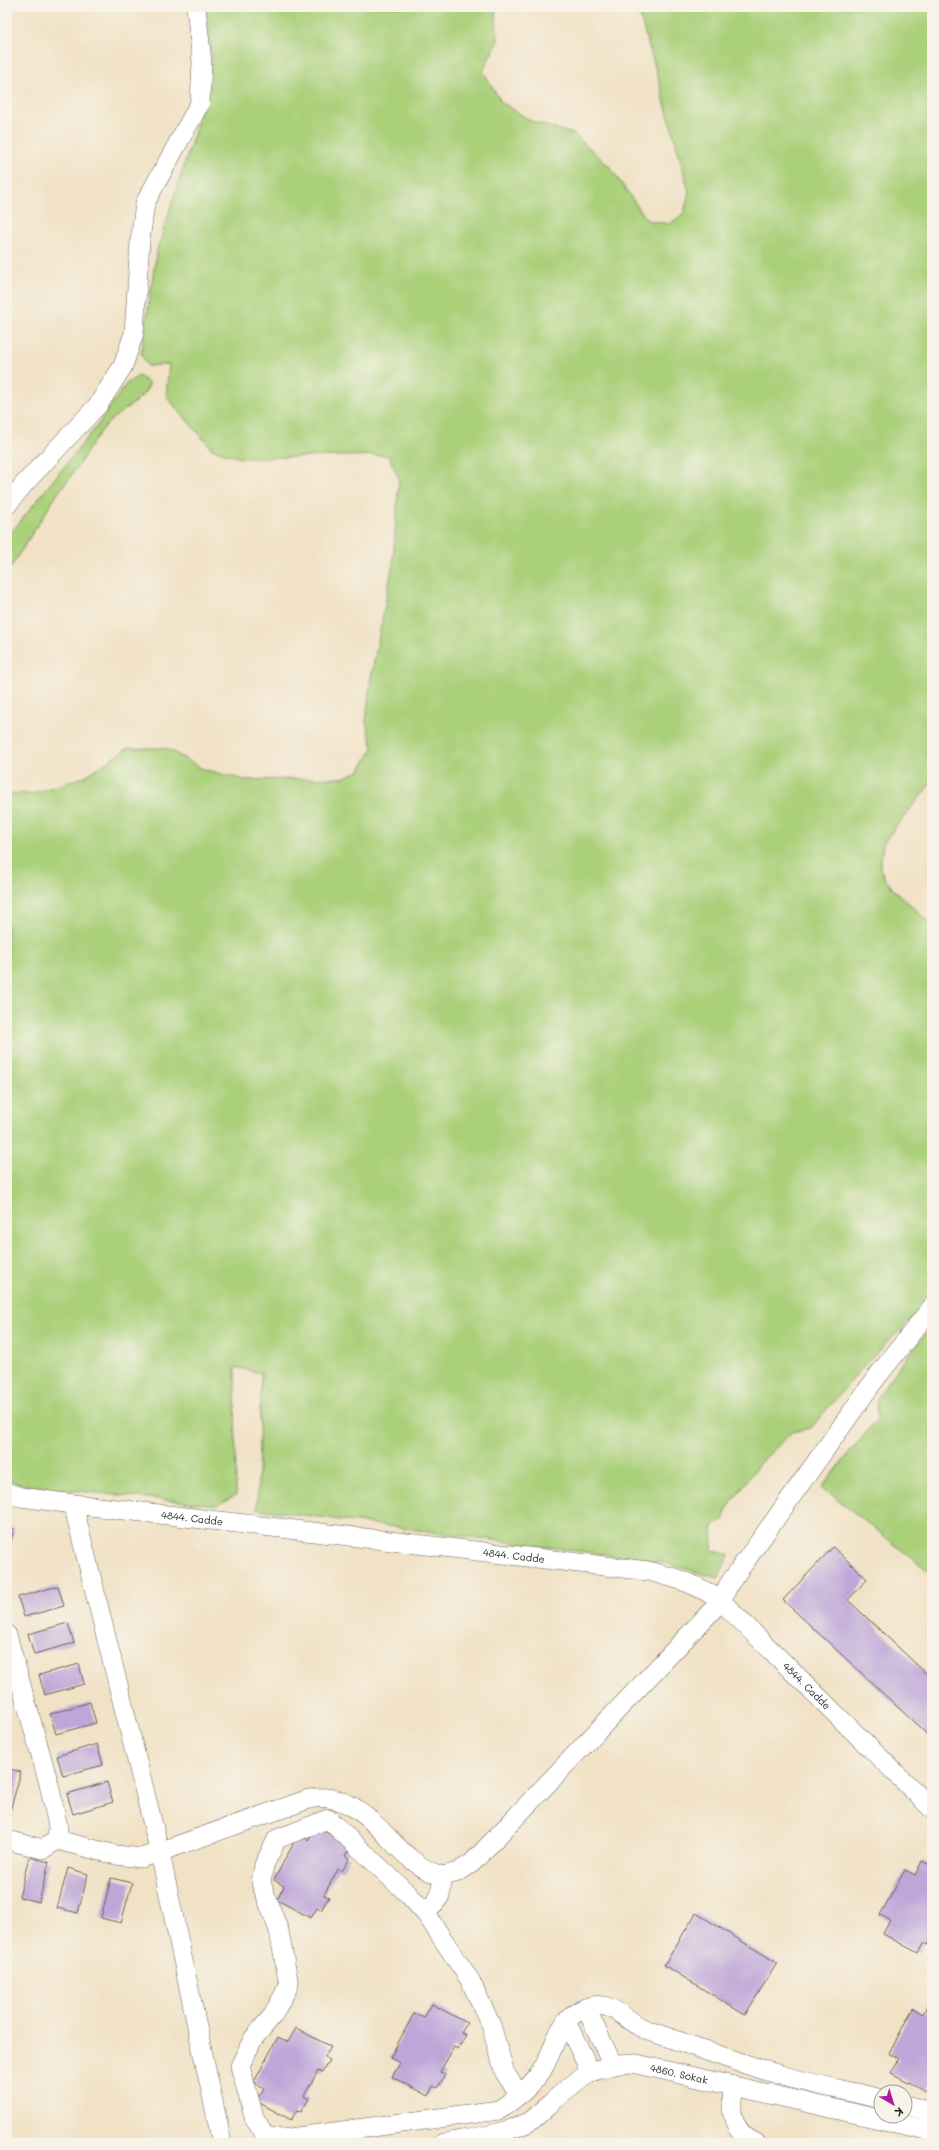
<svg xmlns="http://www.w3.org/2000/svg" width="939" height="2150" viewBox="0 0 939 2150" font-family="Mali,sans-serif">
  <style>
    .green { fill: #aad07a; stroke: #63764b }
    .building { fill: #bea6d8 }
    .lines { fill: none; stroke-linecap: round; stroke-linejoin: round }
    .minor-casing { stroke: #676158; stroke-width: 20 }
    .minor { stroke: #fff; stroke-width: 19 }
    .labels { text-anchor: middle; stroke-width: 3; stroke-linejoin: round; paint-order: stroke }
    .street-label { font-size: 10px; fill: #1c1c1c; stroke: #f7f3e8 }
  </style>
  <rect width="100%" height="100%" fill="#f7f3e8"/>
  <filter id="ink" filterUnits="userSpaceOnUse"><feTurbulence type="fractalNoise" baseFrequency=".025" numOctaves="2"/><feDisplacementMap in="SourceGraphic" scale="8" xChannelSelector="R" yChannelSelector="G"/><feConvolveMatrix kernelMatrix="1 2 1 2 8 2 1 2 1" color-interpolation-filters="sRGB"/></filter>
  <filter id="wash" filterUnits="userSpaceOnUse"><feTurbulence type="fractalNoise" baseFrequency=".012" numOctaves="4" result="noise"/><feDisplacementMap in="SourceGraphic" scale="16" xChannelSelector="R" yChannelSelector="G"/><feGaussianBlur stdDeviation="0.9" result="paint"/><feColorMatrix in="noise" values="0 0 0 0 0 0 0 0 0 0 0 0 0 0 0 0 0 1.4 0 .05"/><feComposite in="paint" operator="in"/></filter>
  <g filter="url(#wash)">
    <rect width="100%" height="100%" fill="#f1e2c6"/>
    <g class="green">
      <path d="M202,7H495L498,40L483,71L501,102L533,122L574,134L610,167L647,220L670,224L684,213L689,192L656,70L637,7H932V782L883,843L880,867L885,879L895,891L932,924V1294L920,1310L863,1367L811,1428L792,1432L759,1464L727,1509L723,1520L713,1526L712,1550L729,1555L718,1578L662,1562L257,1509L261,1373L235,1367L236,1495L217,1505L28,1486L7,1480V793L31,794L84,777L128,748H166L203,769L245,780L342,778L359,771L373,748L366,722L370,683L393,562L399,478L388,455L240,458L212,449L166,396L169,364L148,366L141,354L157,250L195,131L212,56Z"/>
      <path d="M139,376L150,384C140,403 124,408 109,422C90,442 79,469 60,490L7,573V538L10,534L96,427L127,383Z"/>
      <path d="M932,1326V1574L822,1487L877,1419V1398L899,1367Z"/>
    </g>
    <g id="blocks">
      <g class="building">
        <path d="M7,1527L14,1529L8,1553H7Z"/>
        <path d="M833,1547L867,1579L848,1600L932,1679V1739L783,1600Z"/>
        <path d="M58,1586L64,1606L24,1617L18,1597Z"/>
        <path d="M68,1623L74,1643L34,1654L28,1634Z"/>
        <path d="M79,1664L84,1684L45,1695L39,1675Z"/>
        <path d="M90,1702L96,1723L56,1734L50,1714Z"/>
        <path d="M97,1744L103,1765L63,1776L57,1756Z"/>
        <path d="M7,1768L21,1772L10,1811H7Z"/>
        <path d="M107,1782L113,1802L73,1814L67,1794Z"/>
        <path d="M316,1827L351,1845L345,1856L350,1858L342,1871L338,1869L324,1895L329,1897L321,1910L317,1908L311,1918L277,1900L284,1886L274,1880L298,1835L308,1840Z"/>
        <path d="M29,1857L49,1862L39,1902L19,1897Z"/>
        <path d="M922,1861L932,1866V1937L928,1945L923,1943L918,1953L883,1934L890,1920L880,1915L905,1870L915,1875Z"/>
        <path d="M68,1868L88,1874L78,1913L57,1908Z"/>
        <path d="M111,1878L132,1883L121,1923L101,1918Z"/>
        <path d="M696,1913L777,1963L745,2015L664,1965Z"/>
        <path d="M930,2000H932V2080L926,2091L891,2073L899,2059L889,2053L913,2008L923,2014Z"/>
        <path d="M432,2004L467,2023L461,2033L466,2035L458,2049L454,2047L440,2072L445,2074L438,2088L433,2086L428,2096L392,2077L400,2063L390,2058L414,2013L424,2018Z"/>
        <path d="M296,2028L331,2047L325,2057L329,2060L322,2073L318,2071L304,2096L309,2099L301,2112L297,2110L291,2120L256,2101L264,2088L254,2082L278,2037L288,2042Z"/>
      </g>
    </g>
  </g>
  <g filter="url(#ink)">
    <use href="#blocks" fill-opacity="0" stroke="#676158" stroke-width="1"/>
    <g class="lines">
      <g class="minor-casing">
        <g id="minor">
          <path d="M7,505L24,484L98,405L123,366L134,333L140,241L145,203L200,103L202,62L196,7"/>
          <path id="s1" d="M7,1493L21,1497L73,1504L648,1571C677,1578 697,1584 721,1601L932,1809"/>
          <path d="M73,1504L160,1853L222,2143"/>
          <path d="M7,1635L49,1784L58,1827L57,1840"/>
          <path d="M7,1840L43,1849L57,1840L116,1855L142,1858L309,1799C315,1798 322,1797 328,1798C376,1804 396,1865 443,1876"/>
          <path d="M426,1914L440,1896L443,1876L458,1872L472,1863L721,1601L729,1584L876,1378L932,1307"/>
          <path d="M586,2008L612,2063"/>
          <path d="M566,2021L591,2073"/>
          <path d="M734,2086C729,2109 732,2133 756,2143"/>
          <path d="M522,2093L513,2085L505,2073L491,2025L470,1980L426,1914L407,1893L328,1819L277,1839L264,1865L261,1883L279,1931L289,1985L273,2015L253,2039L240,2066L254,2117L265,2136L282,2139L499,2110C513,2100 527,2090 538,2076C555,2055 554,2023 581,2010C612,1995 623,2022 649,2031C694,2046 738,2063 784,2076C816,2085 849,2091 881,2099"/>
          <path d="M905,2105L932,2112"/>
          <path id="s2" d="M443,2143C472,2138 502,2135 529,2122C536,2118 543,2109 550,2104C576,2080 595,2064 632,2063L932,2131"/>
        </g>
      </g>
      <use href="#minor" class="minor"/>
    </g>
  </g>
  <g class="labels">
    <g class="street-label">
      <text dy="4" stroke="none"><textPath href="#s1" startOffset="187">4844. Cadde</textPath></text>
      <text dy="4" stroke="none"><textPath href="#s1" startOffset="511">4844. Cadde</textPath></text>
      <text dy="4" stroke="none"><textPath href="#s1" startOffset="846">4844. Cadde</textPath></text>
      <text dy="4" stroke="none"><textPath href="#s2" startOffset="259">4860. Sokak</textPath></text>
    </g>
  </g>
  <rect width="939" height="2150" fill="none" stroke="#f7f3e8" stroke-width="24"/>
  <g transform="translate(893 2104) rotate(142)"><circle r="19" fill="#f7f3e8" stroke="#9f9d96"/>
  <path d="M0-3L7 15L0 10L-7 15Z" fill="#b5179e"/>
  <text y="-6" font-size="11" font-weight="bold" text-anchor="middle" fill="#1c1c1c">K</text>
  </g>
</svg>
